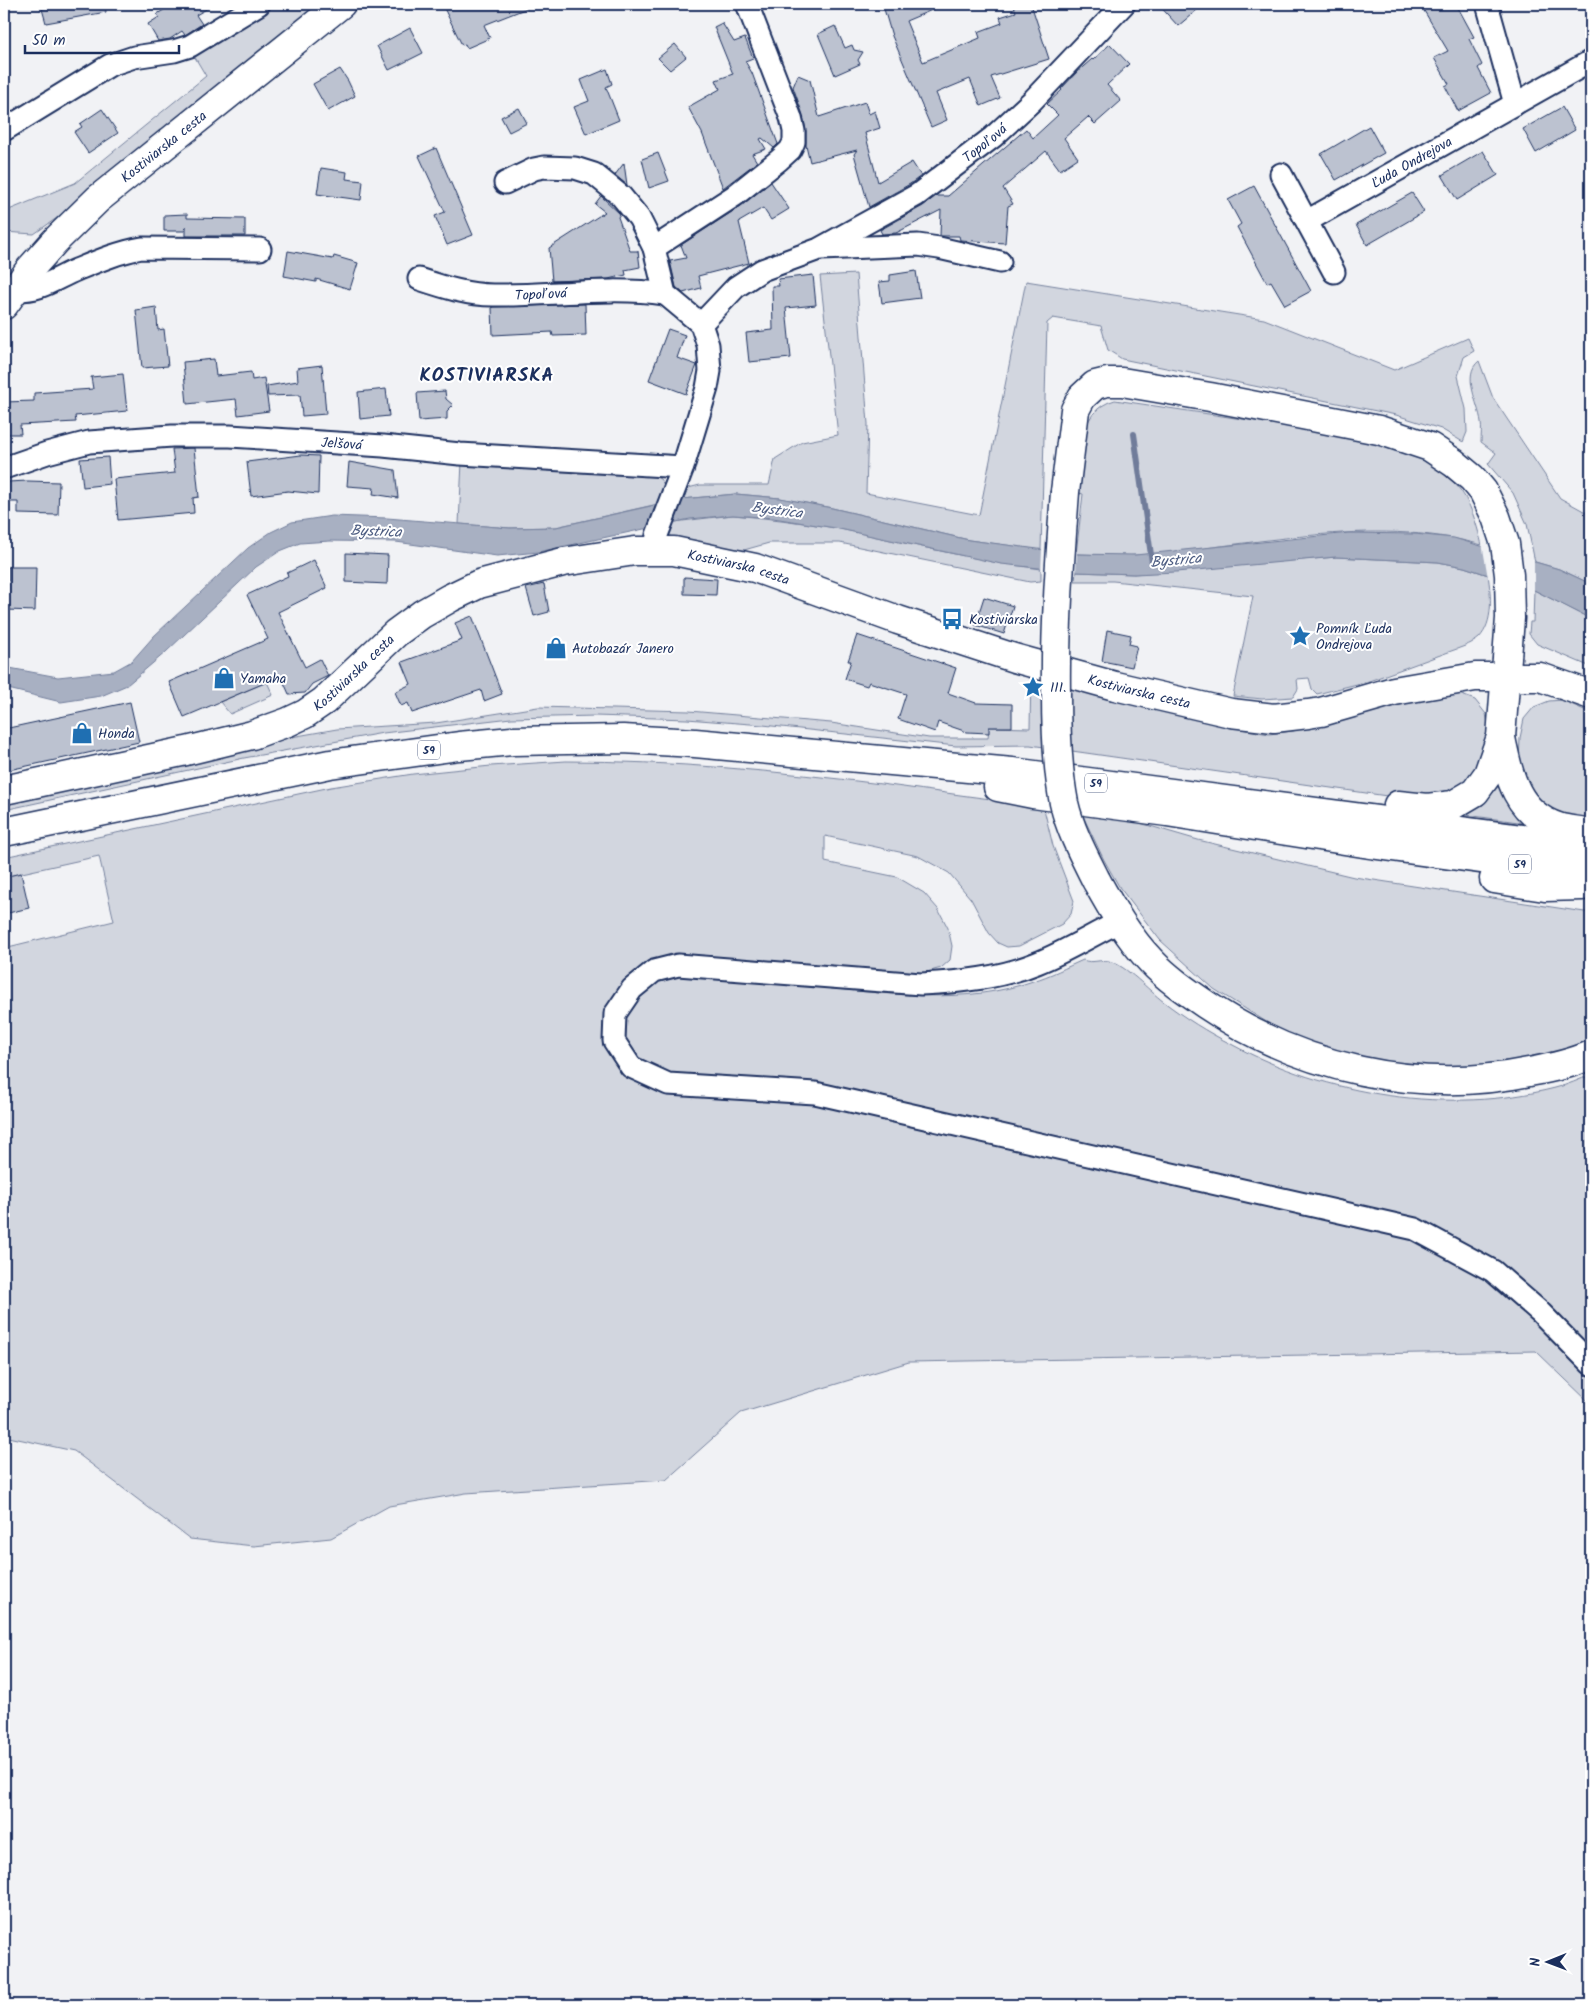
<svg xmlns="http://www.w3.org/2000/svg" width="1595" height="2009" viewBox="0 0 1595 2009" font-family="Kalam,sans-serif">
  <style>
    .green { fill: #d2d6df; stroke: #76829e }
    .water { fill: #a8b0c2; stroke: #707c9a }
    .pier { fill: #f1f2f5 }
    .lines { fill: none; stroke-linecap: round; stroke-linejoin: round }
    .stream { stroke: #707c9a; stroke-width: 6 }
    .building { fill: #bcc2d0; stroke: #1b2f5e }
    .street-casing { stroke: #1b2f5e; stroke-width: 25 }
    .secondary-casing { stroke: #1b2f5e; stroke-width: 31 }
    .primary-casing { stroke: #1b2f5e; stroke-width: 31 }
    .street { stroke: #fff; stroke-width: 21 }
    .secondary { stroke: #fff; stroke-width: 28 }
    .primary { stroke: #fff; stroke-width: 28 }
    .primary-bridge-casing { stroke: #1b2f5e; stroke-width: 31; stroke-linecap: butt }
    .primary-bridge { stroke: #fff; stroke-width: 28 }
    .labels { text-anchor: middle; stroke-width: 4; stroke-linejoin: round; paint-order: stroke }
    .shield { fill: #fff; stroke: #5f6d8e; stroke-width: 1 }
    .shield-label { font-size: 12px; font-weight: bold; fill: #1b2f5e }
    .street-label { font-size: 14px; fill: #1b2f5e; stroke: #fff }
    .poi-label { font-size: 14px; fill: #1b2f5e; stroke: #fff; text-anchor: start }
    .water-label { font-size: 15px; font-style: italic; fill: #4c5c81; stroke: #fff }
    .district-label { font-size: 19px; font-weight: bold; letter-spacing: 1px; fill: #1b2f5e; stroke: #fff }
  </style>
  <rect width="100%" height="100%" fill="#f1f2f5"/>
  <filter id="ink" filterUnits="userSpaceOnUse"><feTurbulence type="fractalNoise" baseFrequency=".02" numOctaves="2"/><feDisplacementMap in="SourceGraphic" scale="10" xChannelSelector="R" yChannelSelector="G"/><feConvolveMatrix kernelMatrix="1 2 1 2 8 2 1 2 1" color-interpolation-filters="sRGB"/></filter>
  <g filter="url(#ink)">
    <g class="green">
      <path d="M275,4H329L121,173L34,234L4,232V212L75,183L206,76L193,54Z"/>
      <path d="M856,274L868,424L866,493L979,515L1026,281L1264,319L1394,370L1468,338L1474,351L1464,357L1458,376L1466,409L1467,432L1463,442L1441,429L1396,415L1122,359L1108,350L1101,326L1053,318L1047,323L1041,550L969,540L832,508L780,498L736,494L682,499L688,488L700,485H769L775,459L802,442L838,435L820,276Z"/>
      <path d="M1479,361L1493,398L1560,498L1591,515V584L1559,569L1535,562L1527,524L1513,493L1488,464L1496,453L1481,442C1481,436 1482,429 1481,422C1479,404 1461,375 1479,361Z"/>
      <path d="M1115,400C1164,407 1213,415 1262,422C1326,432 1402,435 1452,481C1470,497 1476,523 1482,545C1371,514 1251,547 1137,555C1117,557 1096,554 1076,554L1083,494L1079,493C1081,459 1075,411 1115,400Z"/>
      <path d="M462,462L649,473L660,479L665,486L658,504L556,527L510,528L459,524Z"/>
      <path d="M733,515C767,518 801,522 835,528C904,542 971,560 1041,569V581L1030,582L840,543H769L744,550L729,551L667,538L674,522Z"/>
      <path d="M1336,557L1438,562L1464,567L1488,575C1491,595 1494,622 1479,638C1476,641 1469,644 1465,646L1369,681L1317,694L1312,689L1309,678L1297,679L1298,689L1293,697L1262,699L1233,696L1253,596L1113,581H1075L1076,572L1134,574Z"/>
      <path d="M1534,590L1591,619V667L1537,644L1529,634L1530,622H1533Z"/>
      <path d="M1031,674L1224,726L1269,734L1293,731L1433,697L1459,694L1475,700L1486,714L1490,735L1474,777L1457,790L1431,797L1401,798L1030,745L956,746L763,725L687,719L595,716L511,718L383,733L244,758L4,810V802L297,736L337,729L436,723L538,707L689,711L831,723L929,738H988L989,727L1030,728Z"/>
      <path d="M267,682L273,695L230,714L220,702Z"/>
      <path d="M1562,700L1591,713V826L1572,823L1533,799L1519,765L1520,738L1524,719L1534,707L1549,701Z"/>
      <path d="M566,761C671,761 776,771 881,784C935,791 989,800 1043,805L1053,846L1074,901L1071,914L1062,924L1019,946L1007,947L998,943L989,933L971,899L949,873L918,856L825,836V862L897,877L924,893L938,909L948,928L952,946L950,960L941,968L920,974L824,967V988C894,994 966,1005 1033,981C1050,976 1067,967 1083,960C1092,964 1100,959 1109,961C1127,966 1148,990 1164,1002C1185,1018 1207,1032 1231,1044C1327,1096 1449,1115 1555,1088C1568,1085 1580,1079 1591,1075V1404L1536,1351L909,1362L741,1413L666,1480L466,1493L389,1506L331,1538L254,1546L190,1539L74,1451L4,1436V948L114,921L99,856L4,877V857L331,787L413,774L491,766Z"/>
      <path d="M1501,783L1526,823L1466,815L1483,805Z"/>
      <path d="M1082,814L1133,821L1198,840L1354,877L1591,913V1039L1572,1049L1496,1067L1423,1068L1354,1058L1284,1033L1214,989L1160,940L1120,888L1104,860Z"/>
    </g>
    <path class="water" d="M736,494L780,498L832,508L969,540L1076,554L1135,555L1349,533L1415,534L1454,538L1559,569L1591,584V619L1534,590L1464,567L1438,562L1336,557L1176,572L1134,574L1076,572L1001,564L835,528L773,518L733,515L690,519L538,552L497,556L396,542L330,541L300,543L280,551L256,567L166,652L127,685L101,696L61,702L4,688V667L58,677L114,671L132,661L154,636L248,548L271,532L292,522L332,516L387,518L510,528L556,527L682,499Z"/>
    <g class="pier">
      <path d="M1482,543L1534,559V593L1488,578Z"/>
      <path d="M1042,548L1077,551L1076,575L1041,572Z"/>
    </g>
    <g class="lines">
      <path class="stream" d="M1134,434L1152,562"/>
    </g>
    <g class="building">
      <path d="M62,4H105L106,12L46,23L42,9Z"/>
      <path d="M174,4H215L196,15L202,24L185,35L182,31L170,39L158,41L148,24L159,17L157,14Z"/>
      <path d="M442,4H535V5L484,25L490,38L467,48L465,44L462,45Z"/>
      <path d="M900,4H946L906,21L923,62L980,38L978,32L1002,23L1000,17L1016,12L1013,4H1031L1049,59L991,77L1000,98L981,106L970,79L936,93L947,120L931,127L892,36L884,9Z"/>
      <path d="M1158,4H1204L1178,26Z"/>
      <path d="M1420,4H1456L1474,37L1469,39L1482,65L1478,68L1491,93L1458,111L1445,86L1449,84L1434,58L1448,51Z"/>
      <path d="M722,23L734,42L745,38L753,58L745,61L752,73L778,144L774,148L762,138L760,139L766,149L752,154L757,162L723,188L702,133L688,107L720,89L716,80L733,74L714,27Z"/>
      <path d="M835,26L845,48L852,45L854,50L863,52L858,60L860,64L835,75L818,34Z"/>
      <path d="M410,28L423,53L389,70L377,46Z"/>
      <path d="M675,44L686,57L670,70L658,58Z"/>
      <path d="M1110,44L1129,64L1107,85L1121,101L1095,124L1088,117L1064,138L1078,158L1060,170L1046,151L1003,188L1013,204L1008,206L1005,243L960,240L959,236H940L941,210L896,233L882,234L880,230L923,206L936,196H948L1026,129L1033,138L1058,115L1047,104L1062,90L1061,89L1076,73L1092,59L1093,60Z"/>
      <path d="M340,69L348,81L355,96L328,111L313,84Z"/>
      <path d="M607,69L612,84L606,87L619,120L586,134L574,107L589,101L581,80Z"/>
      <path d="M798,75L810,80L819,117L865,102L869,114L875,111L880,128L865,133L878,182L912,162L921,176L910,184L869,207L854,154L857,150L810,162L806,145V131L803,115L793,87Z"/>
      <path d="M1562,107L1575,130L1536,153L1523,129Z"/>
      <path d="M519,108L527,123L509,132L501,117Z"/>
      <path d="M102,109L118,133L88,153L74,132L82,127L80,124Z"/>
      <path d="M1369,126L1384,153L1336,180L1321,154Z"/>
      <path d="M436,148L473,235L447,245L435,216L445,212L419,156Z"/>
      <path d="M1483,151L1498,175L1457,200L1442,175Z"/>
      <path d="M658,153L669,181L649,188L642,159Z"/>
      <path d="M624,163L627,185L615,175Z"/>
      <path d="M321,168L347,172L346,179L363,181L361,200L317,194Z"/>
      <path d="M771,182L789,209L771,220L763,208L739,222L749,263L698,276L701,288L683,293L676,287L670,261L686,258L681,245L741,206Z"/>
      <path d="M1254,186L1311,291L1285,305L1271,281L1267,283L1259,268L1237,227L1241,224L1228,200Z"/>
      <path d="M1412,193L1424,212L1367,245L1356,225Z"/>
      <path d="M601,196L620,214L618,217L630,251H638L640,267L625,270L626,275L608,279L552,281L549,248L605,212L595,204Z"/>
      <path d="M187,214V218L245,219V236H186V226L185,231H164V215Z"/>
      <path d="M288,251L333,259L334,256L358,263L350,289L316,279V282L284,276Z"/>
      <path d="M916,271L920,298L882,303L879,282L890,281V275Z"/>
      <path d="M813,275L816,305L786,308L791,358L749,362L746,333L773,330L772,286H779L778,279Z"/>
      <path d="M585,304L586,335L553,336L552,332L493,335L492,307Z"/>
      <path d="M156,307L158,330L164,329L168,366L142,368L136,310Z"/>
      <path d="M668,329L685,335L677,358L697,365L686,394L649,380Z"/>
      <path d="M214,359L216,376L251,372L252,380L264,378L269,411L238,415L236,399L187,404L183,362Z"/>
      <path d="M322,365L326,414L302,416L300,395L268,396L267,386L298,381L297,368Z"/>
      <path d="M123,374L127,411L75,416L76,422L20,425L21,434H4V402L34,401V393L93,389L91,377Z"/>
      <path d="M386,389L389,416L360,419L358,392Z"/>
      <path d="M445,391L446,399L453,405L447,411V419L419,421L417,393Z"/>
      <path d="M194,448L199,497L193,498L194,513L118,520L114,479L175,473L172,449Z"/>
      <path d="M301,455L319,456L318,494L288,491L251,496L247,462Z"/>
      <path d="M108,457L110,484L83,487L80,459Z"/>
      <path d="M349,462L395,470L398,498L373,494L374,488L347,486Z"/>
      <path d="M28,481L59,482L58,515L18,514V502H7L8,482Z"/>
      <path d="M346,553L388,555L387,584L346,582Z"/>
      <path d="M314,560L327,588L278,612L305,667L320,659L328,676L312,684L305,693L289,694L281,676L184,717L169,682L268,639L247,595L288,576L287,573Z"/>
      <path d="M8,567H36L35,611L7,610L8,604L4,603V581H8Z"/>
      <path d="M684,577L717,579L716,595L684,594Z"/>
      <path d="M544,584L549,612L534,616L526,588Z"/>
      <path d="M984,597L1013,606L1004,634L975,625Z"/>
      <path d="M472,616L502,694L484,701L481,690L412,713L408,703L401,706L395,692L411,684L402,662L462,640L455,623Z"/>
      <path d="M1107,630L1131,635L1129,644L1137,646L1132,667L1102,661Z"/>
      <path d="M857,635L956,668L948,693L976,703L1012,704V727H989V733L967,732L938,722L935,732L898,719L906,694L869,682L867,686L845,679L851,661H848Z"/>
      <path d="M130,702L139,742L4,771V729Z"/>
      <path d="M21,873L29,908L4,914V877Z"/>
    </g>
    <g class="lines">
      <g class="street-casing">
        <g id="street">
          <path d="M1487,4L1515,104"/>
          <path d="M4,130L110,65L134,57L174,51L190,46L259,4"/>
          <path d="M1281,174L1334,272"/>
          <path d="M505,183L534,169L544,167L575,168L594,174L621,196L639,218L654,248L665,294L701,324L708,345L710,371L707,388L683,467L657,535L655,551"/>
          <path id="s1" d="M1307,221L1591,61"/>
          <path d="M654,248L734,196L779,160L790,150L794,142V131L791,118L747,4"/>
          <path d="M821,249L918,245L939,248L1000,262"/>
          <path id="s2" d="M419,279C443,287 468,295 493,295C550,296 608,286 665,294"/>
          <path d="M15,290C41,291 53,280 76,270C98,261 119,252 142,248L260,249"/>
          <path id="s3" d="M701,324L736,287L762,270L819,249L917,195L938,179L993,137L1032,101L1124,4"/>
          <path id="s4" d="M4,468L47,453L89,442L172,436H230L383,446L460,454L683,467"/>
          <path d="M1119,922C1092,935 1065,952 1037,963C1001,978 960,982 921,984L678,965L654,971L632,989L615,1014L614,1041L631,1067L668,1084L815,1093L1415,1229L1493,1271L1539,1311L1591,1364"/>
        </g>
      </g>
      <g class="secondary-casing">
        <g id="secondary">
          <path id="s5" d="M4,305L30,269L55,241L98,199L341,4"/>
          <path id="s6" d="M4,790L186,751L252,735L288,722L305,714L324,701L396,633L422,614L450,598L479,584L563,562L635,551H674L755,568L898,620L1014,658L1115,686L1231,713L1274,718L1308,714L1321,712L1394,691L1475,677H1540L1591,695"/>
        </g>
      </g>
      <g class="primary-casing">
        <g id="primary">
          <path d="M1065,492L1075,410L1082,397L1095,385L1107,382H1122L1210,397L1379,430L1430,447L1454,463L1472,478L1483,491L1496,517L1505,544L1509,575L1510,618L1501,737L1488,774L1475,792L1453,805L1427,808L1398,805"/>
          <path d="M1501,738C1509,776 1516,813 1558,827C1567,830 1576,830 1585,832"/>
          <path d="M998,787L1033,794L1167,812L1370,844L1591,874"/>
          <path d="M4,832L330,764L459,746L512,741L623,739L695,743L1012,772L1591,848"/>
          <path d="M1494,879L1545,887L1582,886"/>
          <path d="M1096,880C1112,909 1128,937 1151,961C1167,978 1186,991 1205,1004C1299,1068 1417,1095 1529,1072C1551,1068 1571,1064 1591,1055"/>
        </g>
      </g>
      <use href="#street" class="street"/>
      <use href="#secondary" class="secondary"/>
      <use href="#primary" class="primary"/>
      <g class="primary-bridge-casing">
        <path id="primary-bridge" d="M1065,492C1060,559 1055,626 1056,693C1056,730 1057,767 1064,803C1070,830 1084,856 1096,880"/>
      </g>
      <use href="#primary-bridge" class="primary-bridge"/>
    </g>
  </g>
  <defs>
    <g id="bus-bare" transform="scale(1.725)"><path d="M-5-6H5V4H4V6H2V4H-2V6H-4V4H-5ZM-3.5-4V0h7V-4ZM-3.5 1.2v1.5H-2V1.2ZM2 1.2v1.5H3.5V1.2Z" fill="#1f6fb2" stroke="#fff" stroke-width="2.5" paint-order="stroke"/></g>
    <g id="sight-bare" transform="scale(1.725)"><path d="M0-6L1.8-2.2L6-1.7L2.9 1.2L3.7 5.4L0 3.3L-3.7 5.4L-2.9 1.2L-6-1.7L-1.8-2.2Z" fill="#1f6fb2" stroke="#fff" stroke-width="2.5" paint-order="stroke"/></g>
    <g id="shop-bare" transform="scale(1.725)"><path d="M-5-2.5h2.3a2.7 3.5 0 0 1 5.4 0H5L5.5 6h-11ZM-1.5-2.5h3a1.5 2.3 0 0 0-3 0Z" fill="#1f6fb2" stroke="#fff" stroke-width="2.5" paint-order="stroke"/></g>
  </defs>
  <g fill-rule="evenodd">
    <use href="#bus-bare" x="952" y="619"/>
    <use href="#sight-bare" x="1300" y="636"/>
    <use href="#shop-bare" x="556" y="648"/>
    <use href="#shop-bare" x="224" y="678"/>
    <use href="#sight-bare" x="1033" y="687"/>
    <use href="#shop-bare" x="82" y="733"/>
  </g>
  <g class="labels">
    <g class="shield">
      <rect x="418" y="740.5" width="22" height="19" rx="4"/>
      <rect x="1085" y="773.5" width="22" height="19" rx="4"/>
      <rect x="1509" y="854.5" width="22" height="19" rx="4"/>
    </g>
    <g class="shield-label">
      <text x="429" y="754">59</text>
      <text x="1096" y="787">59</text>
      <text x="1520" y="868">59</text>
    </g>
    <g class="street-label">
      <text dy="5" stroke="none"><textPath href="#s3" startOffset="340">Topoľová</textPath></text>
      <text dy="5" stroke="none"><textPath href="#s5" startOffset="226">Kostiviarska cesta</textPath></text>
      <text dy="5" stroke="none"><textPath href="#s1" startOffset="120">Ľuda Ondrejova</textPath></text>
      <text dy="5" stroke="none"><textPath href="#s2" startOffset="124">Topoľová</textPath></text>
      <text dy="5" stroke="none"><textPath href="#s4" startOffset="342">Jelšová</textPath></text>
      <text dy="5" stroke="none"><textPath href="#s6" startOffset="795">Kostiviarska cesta</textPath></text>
      <text dy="5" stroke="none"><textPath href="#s6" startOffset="375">Kostiviarska cesta</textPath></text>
      <text dy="5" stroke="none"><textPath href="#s6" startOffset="1215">Kostiviarska cesta</textPath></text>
    </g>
    <g class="poi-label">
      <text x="969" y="624">Kostiviarska</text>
      <text x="1316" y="633">Pomník Ľuda<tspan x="1316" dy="16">Ondrejova</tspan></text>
      <text x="572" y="653">Autobazár Janero</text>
      <text x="240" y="683">Yamaha</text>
      <text x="1050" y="692">III.</text>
      <text x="98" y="738">Honda</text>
    </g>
    <g class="water-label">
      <text transform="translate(777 510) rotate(7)" y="5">Bystrica</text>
      <text transform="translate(376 531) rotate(2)" y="5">Bystrica</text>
      <text transform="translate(1176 560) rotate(-5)" y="5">Bystrica</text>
    </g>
    <g class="district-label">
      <text x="487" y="381">KOSTIVIARSKA</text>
    </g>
  </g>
  <rect width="1595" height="2009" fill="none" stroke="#fff" stroke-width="20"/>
  <rect x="10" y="10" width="1575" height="1989" fill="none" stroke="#1b2f5e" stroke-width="2" filter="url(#ink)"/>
  <g transform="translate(1548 1962) rotate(269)" stroke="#ffffff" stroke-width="4" paint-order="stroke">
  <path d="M0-4L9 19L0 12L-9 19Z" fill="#1b2f5e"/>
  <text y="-8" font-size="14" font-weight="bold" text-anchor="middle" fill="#1b2f5e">N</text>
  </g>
  <path d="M25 45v8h154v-8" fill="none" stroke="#1b2f5e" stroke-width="2.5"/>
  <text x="32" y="45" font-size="15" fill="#1b2f5e" stroke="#ffffff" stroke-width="4" paint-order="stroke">50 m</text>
</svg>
